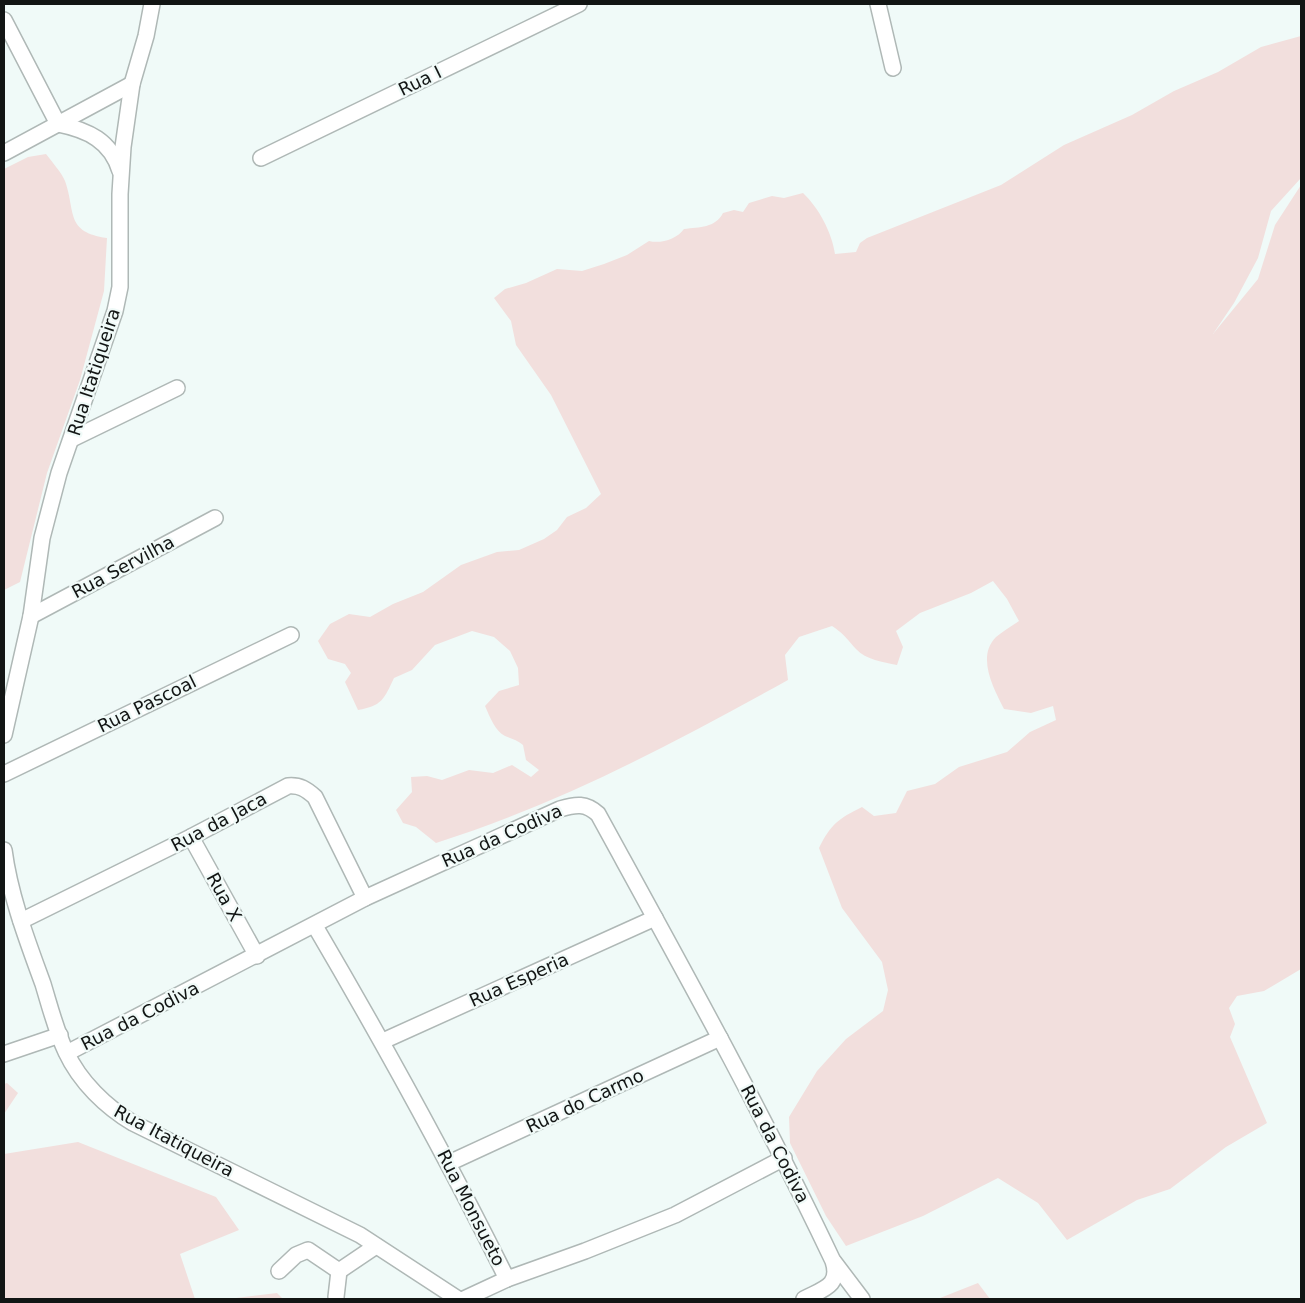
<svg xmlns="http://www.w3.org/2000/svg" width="1305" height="1303" viewBox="0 0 1305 1303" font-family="'DejaVu Sans',sans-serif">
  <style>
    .green { fill: #f2dfdd }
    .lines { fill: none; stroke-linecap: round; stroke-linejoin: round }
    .minor-casing { stroke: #afb8b6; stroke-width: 18 }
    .minor { stroke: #fff; stroke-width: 15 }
    .labels { text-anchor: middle; stroke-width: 4.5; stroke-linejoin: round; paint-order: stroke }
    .street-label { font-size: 18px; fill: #121514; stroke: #f0faf8 }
  </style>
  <rect width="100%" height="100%" fill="#f0faf8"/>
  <g class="green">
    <path d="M1301,36V178L1271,211L1258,258L1234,303L1213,334L1258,279L1275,225L1301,185V969L1264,991L1237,996L1229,1008L1235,1024L1230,1037L1267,1123L1226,1147L1170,1189L1137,1200L1067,1240L1038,1203L998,1178L923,1216L846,1246L826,1216L790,1143L789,1117L817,1071L846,1039L883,1011L888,990L882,962L842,908L819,848C831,824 838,819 862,807L874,816L896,813L907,791L935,784L959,767L1007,752L1030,732L1056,720L1053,706L1031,713L1004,709C994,689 976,657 996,637C1003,631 1012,626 1019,621L1007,599L993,581L971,593L920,613L896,631L903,647L897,665C883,662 866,660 856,649C846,638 845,635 832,626L799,637L785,655L788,680C674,743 560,804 436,843L416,827L403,823L396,810L412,792L411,777L427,776L442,780L469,770L493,773L512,765L531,777L539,770L526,760L523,745C517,740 512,739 505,736C495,731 490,717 485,706L499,691L519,685L518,668L510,651L494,637L472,631L435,645L412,670L394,678C384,699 382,706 358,710L345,682L351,673L345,664L328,659L318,641L330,624L349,614L370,617L393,604L423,592L461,565L497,552L519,550L544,539L557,530L567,517L586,508L601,494L551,395L516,345L511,321L494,298L505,289L526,283L557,269L582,271L604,264L627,255L649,241C661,244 677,239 684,229C700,227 715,228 723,213L734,210L743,212L749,203L772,196L784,198L803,193C819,208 832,233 835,254L856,252L860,243L867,238L1001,185L1064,145L1132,115L1174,91L1218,72L1261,47Z"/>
    <path d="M46,154C52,162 61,172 65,181C76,212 65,232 107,238L104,291L80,380L47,473L20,582L4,590V169L28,157Z"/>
    <path d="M7,1083L18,1093L4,1114V1084Z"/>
    <path d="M78,1142L216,1197L239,1230L180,1254L195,1299H4V1154Z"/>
    <path d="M978,1283L990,1299H937L940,1298Z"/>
    <path d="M277,1293L283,1299H228Z"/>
  </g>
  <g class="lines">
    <g class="minor-casing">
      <g id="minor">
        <path d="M878,4L893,68"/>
        <path d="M4,20L58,124C88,130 111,141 120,171"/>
        <path d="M4,153L132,84"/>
        <path d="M261,158L579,4"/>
        <path d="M72,439L177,388"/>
        <path d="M31,616L215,518"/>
        <path d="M4,735L31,616L42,538L59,473L115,311L120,287V194L123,147L132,84L146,36L152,4"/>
        <path d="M4,774L291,635"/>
        <path d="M191,837L257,956"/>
        <path d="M4,850C10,896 27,940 43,984C50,1007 56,1031 66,1052C80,1082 106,1107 133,1123L360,1235L458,1299"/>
        <path d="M21,921L191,837L288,786C300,785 306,789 315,797L365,898"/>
        <path d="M315,926C383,1042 447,1158 507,1279L585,1251L675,1215L784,1158"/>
        <path d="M383,1041L655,918"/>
        <path d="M67,1053L365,898L560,809C576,804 586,803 598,814C679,962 761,1109 833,1261C841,1286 823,1289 804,1299"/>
        <path d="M4,1054L60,1035"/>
        <path d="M449,1163L720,1038"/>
        <path d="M834,1262L862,1299"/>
        <path d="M279,1271L296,1255L308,1250L339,1271L376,1246"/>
        <path d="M336,1297L339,1271"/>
        <path d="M464,1299L507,1279"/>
      </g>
    </g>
    <use href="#minor" class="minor"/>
  </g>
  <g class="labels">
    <g class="street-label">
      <text transform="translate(420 81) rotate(-26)" y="6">Rua I</text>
      <text transform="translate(94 372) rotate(-72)" y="6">Rua Itatiqueira</text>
      <text transform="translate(123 567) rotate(-28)" y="6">Rua Servilha</text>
      <text transform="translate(147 704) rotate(-26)" y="6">Rua Pascoal</text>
      <text transform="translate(219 822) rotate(-28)" y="6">Rua da Jaca</text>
      <text transform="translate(502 836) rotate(-24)" y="6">Rua da Codiva</text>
      <text transform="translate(224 897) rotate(61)" y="6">Rua X</text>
      <text transform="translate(519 980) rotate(-24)" y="6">Rua Esperia</text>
      <text transform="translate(140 1016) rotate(-27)" y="6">Rua da Codiva</text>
      <text transform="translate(585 1101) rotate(-25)" y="6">Rua do Carmo</text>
      <text transform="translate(174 1141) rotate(28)" y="6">Rua Itatiqueira</text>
      <text transform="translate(775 1144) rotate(63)" y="6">Rua da Codiva</text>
      <text transform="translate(471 1208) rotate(63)" y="6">Rua Monsueto</text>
    </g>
  </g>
  <rect width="1305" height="1303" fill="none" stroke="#121514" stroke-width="10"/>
</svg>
